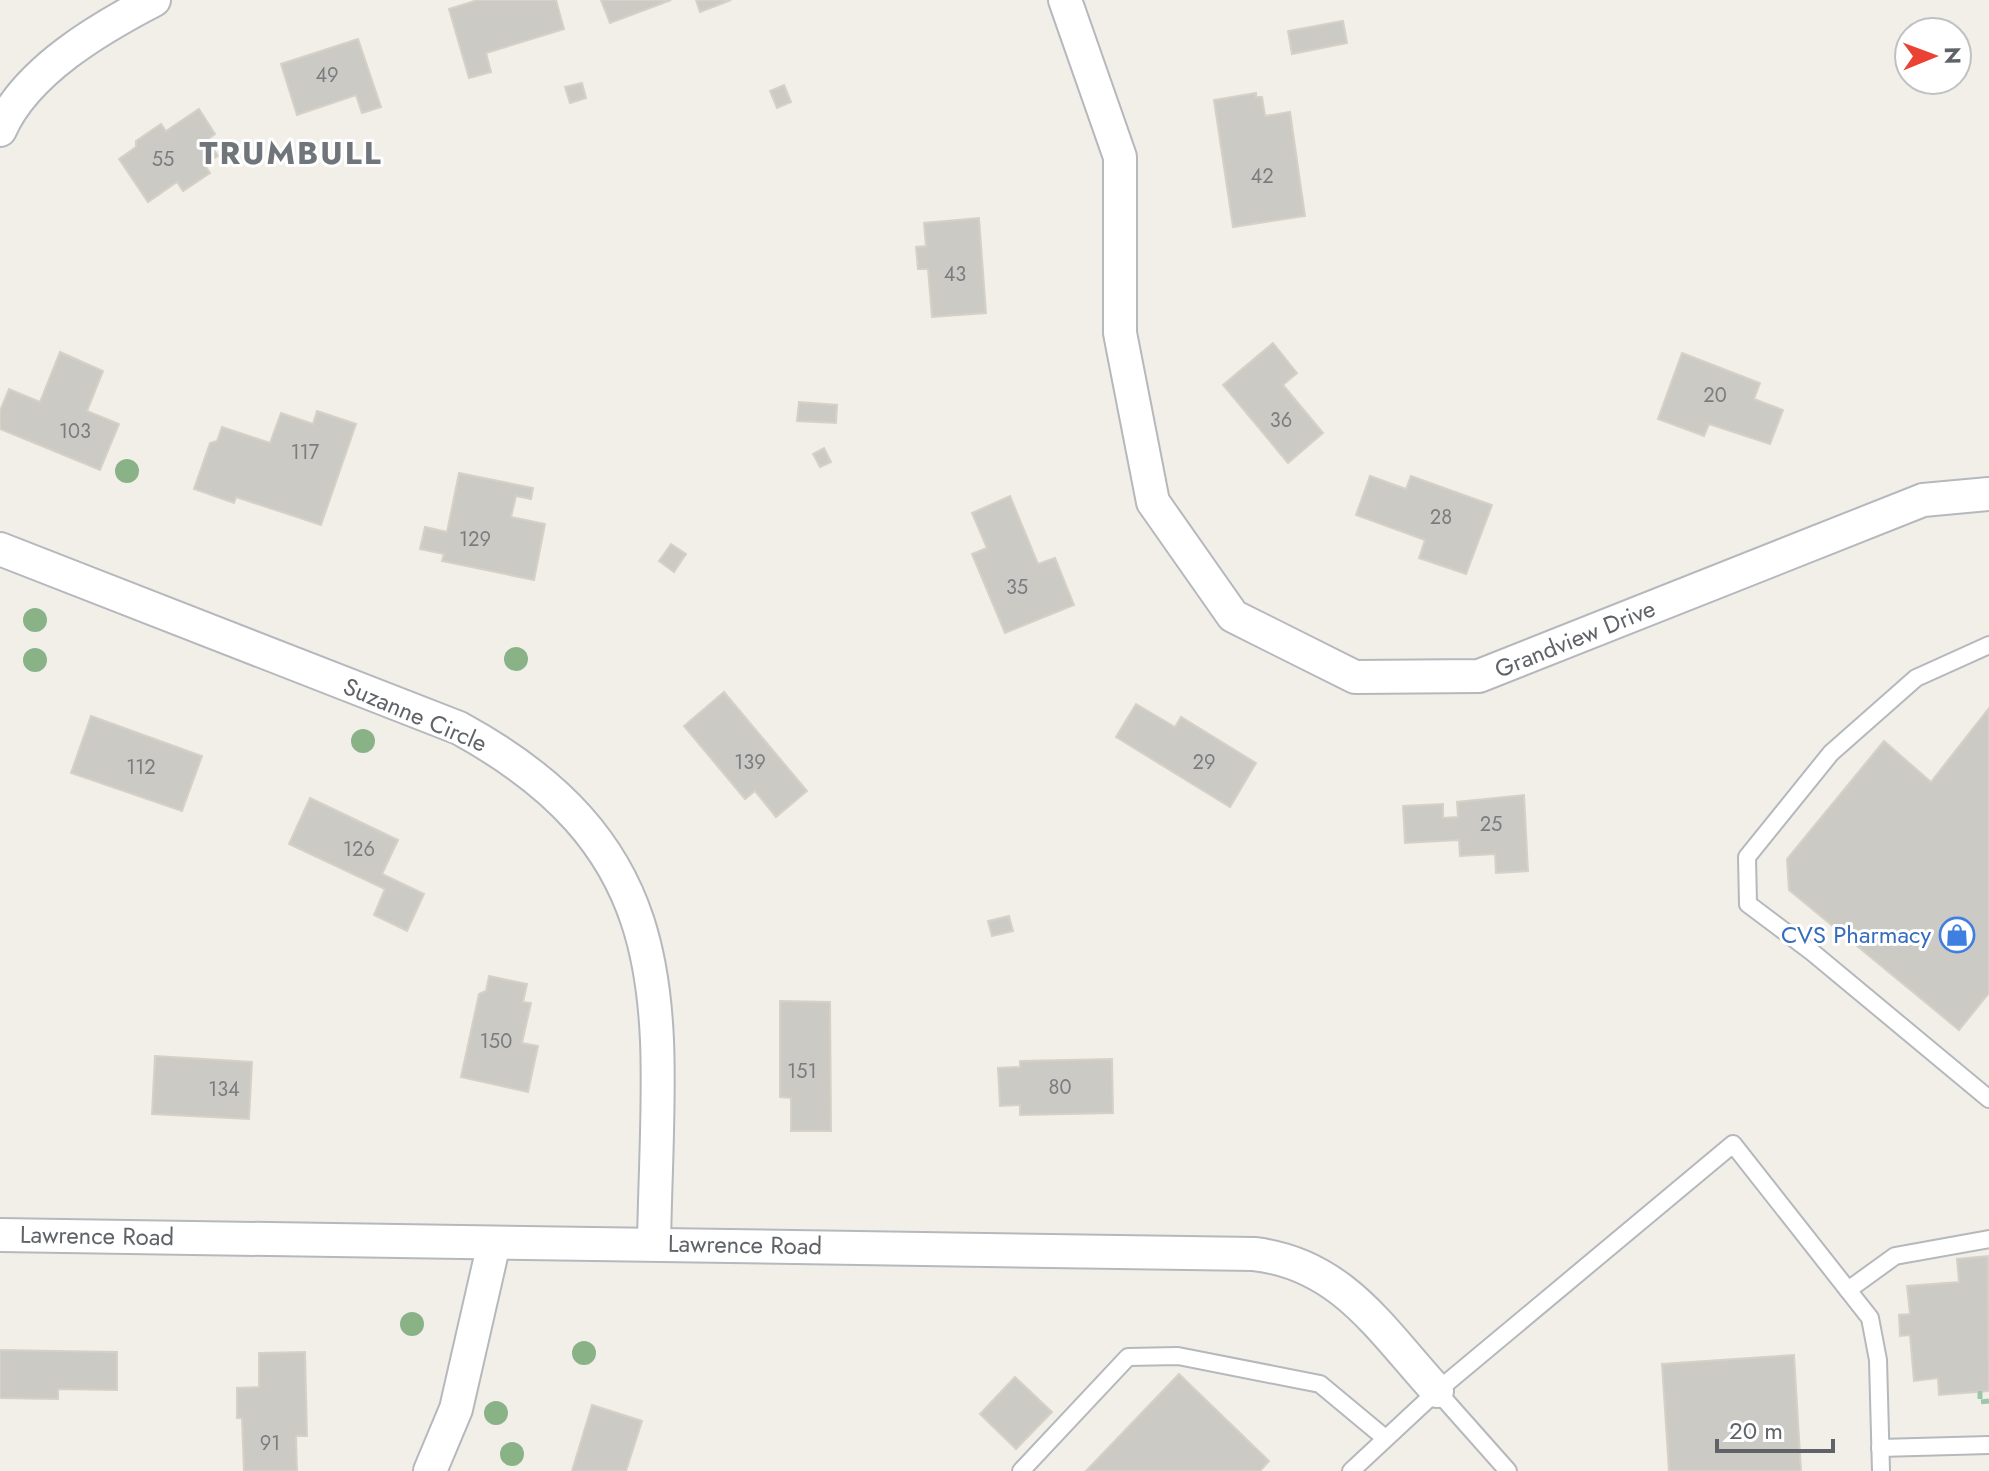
<svg xmlns="http://www.w3.org/2000/svg" width="1989" height="1471" viewBox="0 0 1989 1471" font-family="Jost,sans-serif">
  <style>
    .building { fill: #cccac5; stroke: #d6d1c6; stroke-width: 2 }
    .lines { fill: none; stroke-linecap: round; stroke-linejoin: round }
    .lane-casing { stroke: #b5b8bc; stroke-width: 20 }
    .street-casing { stroke: #b5b8bc; stroke-width: 36 }
    .path { stroke: #9cc7a9; stroke-width: 5; stroke-dasharray: 8 4; stroke-linecap: butt }
    .lane { stroke: #fff; stroke-width: 16 }
    .street { stroke: #fff; stroke-width: 32 }
    .tree { fill: #89b387 }
    .labels { text-anchor: middle; stroke-width: 6; stroke-linejoin: round; paint-order: stroke }
    .number-label { font-size: 20px; fill: #7a7d7f }
    .street-label { font-size: 24px; fill: #5f6368; stroke: #fff }
    .shop-label { font-size: 24px; fill: #366cbe; stroke: #fff; text-anchor: end }
    .district-label { font-size: 32px; font-weight: bold; letter-spacing: 2px; fill: #70757a; stroke: #fff }
  </style>
  <rect width="100%" height="100%" fill="#f1efe8"/>
  <g class="building">
    <path d="M478,0H556L564,29L486,53L491,72L469,78L449,9Z"/>
    <path d="M601,0H671L610,23Z"/>
    <path d="M696,0H731L700,12Z"/>
    <path d="M1343,21L1347,43L1292,54L1288,31Z"/>
    <path d="M358,39L381,107L362,113L356,95L297,115L281,64Z"/>
    <path d="M582,83L586,98L570,103L565,87Z"/>
    <path d="M784,85L791,102L777,108L770,91Z"/>
    <path d="M1256,93V97H1262L1265,116L1290,112L1305,216L1233,227L1214,100Z"/>
    <path d="M199,109L215,134L207,140L218,156L204,164L210,173L183,191L177,182L148,202L119,159L136,147V141L161,124L166,131Z"/>
    <path d="M979,218L986,313L932,317L928,269H918L916,247L926,246L924,223Z"/>
    <path d="M1273,343L1297,373L1283,385L1323,433L1288,463L1223,385Z"/>
    <path d="M60,352L103,371L87,411L119,424L100,470L0,429V411L9,389L40,402Z"/>
    <path d="M1682,353L1760,383L1754,399L1783,410L1770,444L1709,424L1704,436L1658,419Z"/>
    <path d="M799,402L837,405L836,423L797,421Z"/>
    <path d="M317,411L356,424L321,525L236,497L234,503L194,489L210,443L217,441L222,427L270,443L281,413L313,424Z"/>
    <path d="M824,448L831,462L820,467L813,454Z"/>
    <path d="M459,473L533,488L531,499L516,496L511,517L545,524L534,580L442,561L444,554L420,549L425,527L447,532Z"/>
    <path d="M1370,476L1406,489L1411,476L1492,505L1466,574L1419,558L1425,540L1356,515Z"/>
    <path d="M1010,496L1038,564L1055,558L1074,605L1005,633L972,554L987,548L972,513Z"/>
    <path d="M671,544L686,554L674,572L659,561Z"/>
    <path d="M724,692L807,791L776,817L755,791L745,799L684,726Z"/>
    <path d="M1136,704L1175,727L1181,717L1256,763L1230,807L1116,737Z"/>
    <path d="M1989,708V993L1959,1030L1789,890L1787,859L1884,741L1931,782Z"/>
    <path d="M91,716L202,756L182,811L71,773Z"/>
    <path d="M1524,795L1528,871L1496,873L1495,854L1460,856L1459,840L1405,843L1403,806L1443,804V818L1458,817L1457,802Z"/>
    <path d="M310,798L398,840L382,874L424,894L407,931L374,915L385,889L289,844Z"/>
    <path d="M1009,916L1013,931L992,936L988,921Z"/>
    <path d="M489,976L527,984L523,1002L531,1003L522,1043L538,1046L528,1092L461,1077L479,994L486,991Z"/>
    <path d="M780,1001L830,1002L831,1131H791V1098L780,1097Z"/>
    <path d="M155,1056L252,1062L249,1119L152,1114Z"/>
    <path d="M1112,1059L1113,1113L1020,1115V1105L1000,1106L998,1068L1020,1067V1061Z"/>
    <path d="M1988,1256L1989,1391L1939,1395L1938,1378L1914,1381L1910,1335L1900,1336L1899,1315L1910,1314L1907,1286L1959,1282L1957,1259Z"/>
    <path d="M0,1350L117,1352V1390L58,1389V1399L0,1398Z"/>
    <path d="M305,1352L307,1436H296L297,1471H244L242,1418H237V1388L259,1387V1353Z"/>
    <path d="M1794,1355L1801,1471H1669L1662,1364Z"/>
    <path d="M1179,1374L1269,1461L1260,1471H1086Z"/>
    <path d="M1015,1377L1052,1412L1016,1449L980,1414Z"/>
    <path d="M592,1405L642,1421L626,1471H572Z"/>
  </g>
  <g class="lines">
    <g class="lane-casing">
      <g id="lane">
        <path d="M1989,645L1916,678L1831,753L1747,857L1748,904L1812,952L1989,1099"/>
        <path d="M1848,1290L1895,1256L1989,1239"/>
        <path d="M1437,1391L1508,1471"/>
        <path d="M1880,1448L1989,1445"/>
        <path d="M1021,1471L1128,1357L1178,1356L1320,1384L1385,1438"/>
        <path d="M1351,1471L1437,1391L1733,1144L1870,1318L1878,1360L1881,1471"/>
      </g>
    </g>
    <g class="street-casing">
      <g id="street">
        <path d="M1065,0L1120,157V333L1153,502L1233,616L1355,677L1479,676L1923,500L1989,494"/>
        <path d="M0,130C26,71 100,28 154,0"/>
        <path d="M0,549L459,728C691,855 658,1014 654,1243"/>
        <path d="M0,1235L1254,1254C1342,1264 1381,1330 1437,1391"/>
        <path d="M430,1471L456,1409L494,1243"/>
      </g>
    </g>
    <path class="path" d="M1980,1391V1402L1989,1401"/>
    <use href="#lane" class="lane"/>
    <use href="#street" class="street"/>
  </g>
  <g class="tree">
    <circle cx="127" cy="471" r="12"/>
    <circle cx="35" cy="620" r="12"/>
    <circle cx="516" cy="659" r="12"/>
    <circle cx="35" cy="660" r="12"/>
    <circle cx="363" cy="741" r="12"/>
    <circle cx="412" cy="1324" r="12"/>
    <circle cx="584" cy="1353" r="12"/>
    <circle cx="496" cy="1413" r="12"/>
    <circle cx="512" cy="1454" r="12"/>
  </g>
  <defs>
    <g id="shop-ring" transform="scale(1.8)"><circle r="9.5" fill="#fff" stroke="#3f7fe0" stroke-width="1.5"/><path d="M-5-2.5h2.3a2.7 3.5 0 0 1 5.4 0H5L5.5 6h-11ZM-1.5-2.5h3a1.5 2.3 0 0 0-3 0Z" fill="#3f7fe0"/></g>
  </defs>
  <g fill-rule="evenodd">
    <use href="#shop-ring" x="1957" y="935"/>
  </g>
  <g class="labels">
    <g class="number-label">
      <text x="327" y="82">49</text>
      <text x="163" y="166">55</text>
      <text x="1262" y="183">42</text>
      <text x="955" y="281">43</text>
      <text x="1715" y="402">20</text>
      <text x="1281" y="427">36</text>
      <text x="75" y="438">103</text>
      <text x="305" y="459">117</text>
      <text x="1441" y="524">28</text>
      <text x="475" y="546">129</text>
      <text x="1017" y="594">35</text>
      <text x="750" y="769">139</text>
      <text x="1204" y="769">29</text>
      <text x="141" y="774">112</text>
      <text x="1491" y="831">25</text>
      <text x="359" y="856">126</text>
      <text x="496" y="1048">150</text>
      <text x="802" y="1078">151</text>
      <text x="1060" y="1094">80</text>
      <text x="224" y="1096">134</text>
      <text x="270" y="1450">91</text>
    </g>
    <g class="street-label">
      <text transform="translate(1575 639) rotate(-22)" y="8">Grandview Drive</text>
      <text transform="translate(415 715) rotate(23)" y="8">Suzanne Circle</text>
      <text transform="translate(97 1236) rotate(1)" y="8">Lawrence Road</text>
      <text transform="translate(745 1245) rotate(1)" y="8">Lawrence Road</text>
    </g>
    <g class="shop-label">
      <text x="1931" y="943">CVS Pharmacy</text>
    </g>
    <g class="district-label">
      <text x="291" y="164">TRUMBULL</text>
    </g>
  </g>
  <g transform="translate(1933 56) rotate(89)"><circle r="38" fill="#ffffff" stroke="#bfc1c3" stroke-width="2"/>
  <path d="M0-6L14 30L0 20L-14 30Z" fill="#ea4335"/>
  <text y="-12" font-size="22" font-weight="bold" text-anchor="middle" fill="#5f6368">N</text>
  </g>
  <path d="M1717 1439v12h116v-12" fill="none" stroke="#5f6368" stroke-width="4"/>
  <text x="1729" y="1439" font-size="24" fill="#5f6368" stroke="#ffffff" stroke-width="6" paint-order="stroke">20 m</text>
</svg>
